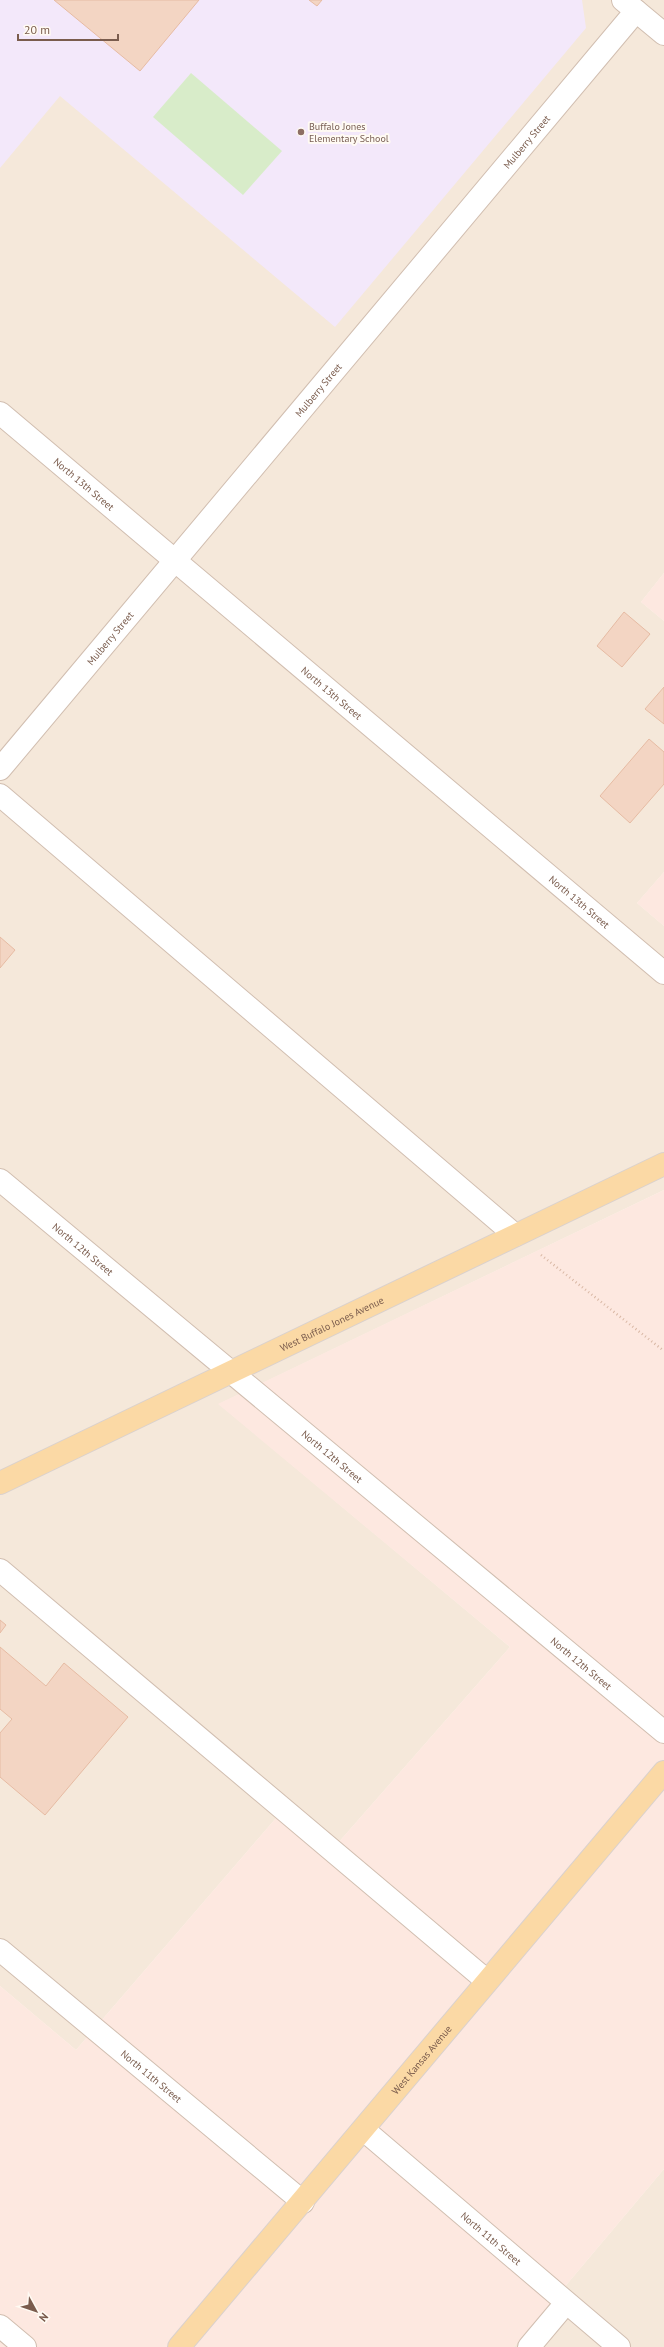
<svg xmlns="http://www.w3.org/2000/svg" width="664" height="2347" viewBox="0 0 664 2347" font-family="'PT Sans',sans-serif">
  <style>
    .residential { fill: #f5e8da }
    .commercial { fill: #fde8e0 }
    .education { fill: #f3e8fa }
    .green { fill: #d8ecc9 }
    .building { fill: #f3d5c3; stroke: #e6bba3 }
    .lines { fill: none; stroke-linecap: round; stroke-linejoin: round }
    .minor-casing { stroke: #d1beb0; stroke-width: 24 }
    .major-casing { stroke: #dad1cd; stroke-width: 24 }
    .path { stroke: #d9b8a5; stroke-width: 2.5; stroke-dasharray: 1 3; stroke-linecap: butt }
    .minor { stroke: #fff; stroke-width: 22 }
    .major { stroke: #fbd9a5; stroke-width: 22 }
    .education-dot { fill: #8d6e63; stroke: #fffaf3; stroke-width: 1.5 }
    .labels { text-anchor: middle; stroke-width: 4; stroke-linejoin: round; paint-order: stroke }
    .education-label { font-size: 10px; fill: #785e54; stroke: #fffaf3; text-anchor: start }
    .street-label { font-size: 10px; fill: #7a5c4d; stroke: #fffaf3 }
  </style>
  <rect width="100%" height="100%" fill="#fdf6ec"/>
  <g class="residential">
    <path d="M0,0H664V573L641,602L664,621V872L637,903L664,926V1190L219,1404L510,1647L331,1851L283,1810L76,2050L0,1986Z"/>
    <path d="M664,2169V2347H514Z"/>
  </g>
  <g class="commercial">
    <path d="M664,573V621L641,602Z"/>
    <path d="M664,872V926L637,903Z"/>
    <path d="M664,1190V2169L514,2347H0V1986L76,2050L283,1810L331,1851L510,1647L218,1404Z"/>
  </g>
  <path class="education" d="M0,0H582L586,28L335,327L60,96L0,168Z"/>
  <path class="green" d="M191,73L282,151L243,195L153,117Z"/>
  <g class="building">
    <path d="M54,0H199L140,71Z"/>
    <path d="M309,0H322L317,6Z"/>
    <path d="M624,612L650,634L622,667L597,646Z"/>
    <path d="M664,687V724L645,709Z"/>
    <path d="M649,739L664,752V784L630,823L600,796Z"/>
    <path d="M0,937L15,950L0,968Z"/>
    <path d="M0,1620L6,1625L0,1633Z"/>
    <path d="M0,1647L46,1686L64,1663L128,1717L45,1815L0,1777V1733L12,1719L0,1709Z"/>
  </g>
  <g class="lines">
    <g class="minor-casing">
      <g id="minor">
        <path d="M623,0L664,34"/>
        <path id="s1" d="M0,413L664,973"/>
        <path id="s2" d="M0,769L636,11"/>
        <path d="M0,795L515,1235"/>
        <path id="s3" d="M0,1180L664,1732"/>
        <path d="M0,1570L487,1981"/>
        <path id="s4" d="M0,1950L303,2202"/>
        <path id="s5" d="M364,2130L619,2347"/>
        <path d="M0,2326L25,2347"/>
        <path d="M529,2347L566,2303"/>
      </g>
    </g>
    <g class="major-casing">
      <g id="major">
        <path id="s6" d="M0,1483L664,1164"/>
        <path id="s7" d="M179,2347L664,1772"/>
      </g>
    </g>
    <path class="path" d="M541,1255L664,1351"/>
    <use href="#minor" class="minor"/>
    <use href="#major" class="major"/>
  </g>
  <circle class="education-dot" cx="301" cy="132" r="4"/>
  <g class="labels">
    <g class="education-label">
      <text x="309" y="130">Buffalo Jones<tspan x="309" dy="12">Elementary School</tspan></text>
    </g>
    <g class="street-label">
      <text dy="4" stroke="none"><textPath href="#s2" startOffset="819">Mulberry Street</textPath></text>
      <text dy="4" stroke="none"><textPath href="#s2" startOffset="495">Mulberry Street</textPath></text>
      <text dy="4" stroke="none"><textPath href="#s1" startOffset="110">North 13th Street</textPath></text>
      <text dy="4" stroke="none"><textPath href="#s2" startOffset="171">Mulberry Street</textPath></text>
      <text dy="4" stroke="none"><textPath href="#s1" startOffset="434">North 13th Street</textPath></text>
      <text dy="4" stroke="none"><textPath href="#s1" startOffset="758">North 13th Street</textPath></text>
      <text dy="4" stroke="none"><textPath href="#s3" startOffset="108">North 12th Street</textPath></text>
      <text dy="4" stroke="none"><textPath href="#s6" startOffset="368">West Buffalo Jones Avenue</textPath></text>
      <text dy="4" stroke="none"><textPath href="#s3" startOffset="432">North 12th Street</textPath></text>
      <text dy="4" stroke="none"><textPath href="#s3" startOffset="756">North 12th Street</textPath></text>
      <text dy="4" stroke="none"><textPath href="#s7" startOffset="376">West Kansas Avenue</textPath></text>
      <text dy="4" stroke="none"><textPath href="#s4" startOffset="197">North 11th Street</textPath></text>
      <text dy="4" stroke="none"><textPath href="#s5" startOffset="167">North 11th Street</textPath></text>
    </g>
  </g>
  <g transform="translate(36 2311) rotate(130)" stroke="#fffaf3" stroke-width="3" paint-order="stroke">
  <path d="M0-3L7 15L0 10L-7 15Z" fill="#7a5c4d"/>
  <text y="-6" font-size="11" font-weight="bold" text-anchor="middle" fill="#7a5c4d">N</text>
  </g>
  <path d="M18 34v6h100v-6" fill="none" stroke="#7a5c4d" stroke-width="2"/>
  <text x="24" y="34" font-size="12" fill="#7a5c4d" stroke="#fffaf3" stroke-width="3" paint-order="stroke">20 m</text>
</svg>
